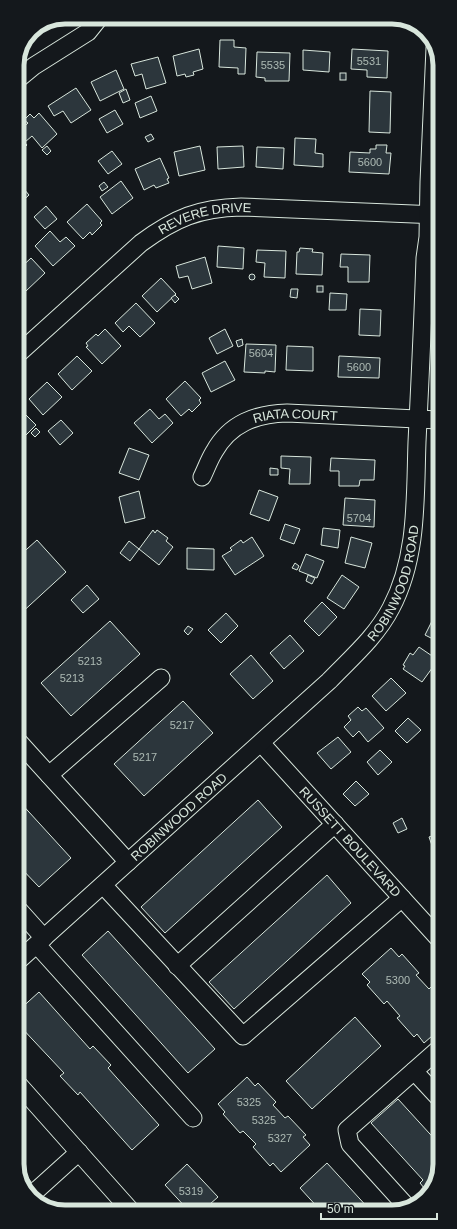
<svg xmlns="http://www.w3.org/2000/svg" width="457" height="1229" viewBox="0 0 457 1229" font-family="Helvetica,sans-serif">
  <style>
    .building { fill: #2c363c; stroke: #d8e6dc }
    .lines { fill: none; stroke-linecap: round; stroke-linejoin: round }
    .minor-casing { stroke: #d8e6dc; stroke-width: 19 }
    .minor { stroke: #14181c; stroke-width: 17 }
    .labels { text-anchor: middle; stroke-width: 3; stroke-linejoin: round; paint-order: stroke }
    .number-label { font-size: 11px; fill: #adbab4 }
    .street-label { font-size: 13px; fill: #d8e6dc; stroke: #14181c }
    .rim { fill: none; stroke: #d8e6dc; stroke-width: 5 }
  </style>
  <rect width="100%" height="100%" fill="#14181c"/>
  <g class="building">
    <path d="M220,40H234V47L246,48L245,74H238V68L219,67Z"/>
    <path d="M199,49L203,69L193,72L194,75L186,77L185,74L177,76L173,56Z"/>
    <path d="M352,49L388,51L387,78L367,77V70L351,69Z"/>
    <path d="M303,50L330,52L329,72L303,70Z"/>
    <path d="M257,52L290,53L289,81H265V78L256,77Z"/>
    <path d="M158,57L166,83L146,89L142,74L135,76L131,64Z"/>
    <path d="M116,70L124,89L100,101L91,82Z"/>
    <rect x="340" y="73" width="6" height="7"/>
    <path d="M76,88L91,110L71,123L63,111L54,116L48,106Z"/>
    <path d="M126,89L130,100L123,103L119,93Z"/>
    <path d="M370,91L391,92L390,133L369,132Z"/>
    <path d="M151,96L157,111L140,118L135,103Z"/>
    <path d="M115,110L123,124L107,133L99,119Z"/>
    <path d="M39,113L57,134L42,148L32,136L25,142L17,133L28,123L24,120L30,114L34,118Z"/>
    <path d="M17,134L27,145L21,151L17,147Z"/>
    <path d="M151,134L154,139L148,142L145,137Z"/>
    <path d="M295,138L316,139L315,153L323,154V167L294,165Z"/>
    <path d="M376,145H387L386,153H391L389,174L349,172L350,152L370,153V149H376Z"/>
    <path d="M47,146L51,151L47,155L42,150Z"/>
    <path d="M200,146L205,170L179,176L174,152Z"/>
    <path d="M243,146L244,167L218,169L217,147Z"/>
    <path d="M257,147L284,148L283,169L256,167Z"/>
    <path d="M112,151L122,164L108,174L98,161Z"/>
    <path d="M160,158L169,178L167,179L169,183L156,188L154,185L144,190L135,169Z"/>
    <path d="M121,181L133,198L112,214L100,197Z"/>
    <path d="M18,182L29,195L17,206V183Z"/>
    <path d="M104,182L108,187L102,191L99,186Z"/>
    <path d="M87,204L102,221L100,223L102,225L92,235L90,232L83,239L67,222Z"/>
    <path d="M46,206L57,219L45,229L34,217Z"/>
    <path d="M50,231L60,242L66,237L75,246L53,266L35,246Z"/>
    <path d="M218,246L244,248L243,269L217,267Z"/>
    <path d="M300,248L313,249L312,252L323,253L322,275L296,274L297,252H299Z"/>
    <path d="M257,250L286,251L285,278L264,277L265,263L256,262Z"/>
    <path d="M341,254L370,255L369,282H348V267H340Z"/>
    <path d="M205,257L212,283L192,289L188,276L179,278L176,266Z"/>
    <path d="M31,258L45,273L26,291L17,282V271Z"/>
    <circle cx="252" cy="277" r="3"/>
    <path d="M161,278L176,294L157,312L142,296Z"/>
    <rect x="317" y="286" width="6" height="6"/>
    <path d="M291,289H298L297,298L290,297Z"/>
    <path d="M330,293L347,294L346,310H329Z"/>
    <path d="M175,295L179,299L175,303L171,298Z"/>
    <path d="M136,303L155,323L140,337L129,326L123,332L115,323Z"/>
    <path d="M360,309L381,310L380,336L359,335Z"/>
    <path d="M105,329L121,346L102,364L86,347L88,346L86,343L96,334L98,336Z"/>
    <path d="M225,329L233,346L217,354L209,338Z"/>
    <path d="M242,339L243,345L238,347L236,341Z"/>
    <path d="M246,344L276,345L275,372L265,371V373L244,372Z"/>
    <path d="M287,346L313,347V371L286,370Z"/>
    <path d="M77,356L92,371L72,390L58,374Z"/>
    <path d="M339,356L380,358L379,378L338,377Z"/>
    <path d="M225,361L235,380L211,392L202,373Z"/>
    <path d="M185,381L201,398L199,400L201,403L192,412L189,409L181,416L166,399Z"/>
    <path d="M47,382L62,397L43,415L29,399Z"/>
    <path d="M150,409L159,419L165,414L173,423L152,443L134,423Z"/>
    <path d="M22,411L36,425L18,443V415Z"/>
    <path d="M61,420L73,433L60,445L48,431Z"/>
    <path d="M36,428L40,432L35,437L31,433Z"/>
    <path d="M129,448L149,455L139,480L119,473Z"/>
    <path d="M281,456L311,457L310,484H289L290,469L281,468Z"/>
    <path d="M331,458L375,460L374,480H360L359,486H339V471H330Z"/>
    <path d="M270,468L278,469V475H270Z"/>
    <path d="M259,490L278,497L269,521L250,514Z"/>
    <path d="M139,491L145,518L125,523L119,497Z"/>
    <path d="M345,498L375,500L374,527L343,525Z"/>
    <path d="M285,524L300,529L294,544L280,539Z"/>
    <path d="M323,528L340,530L338,548L321,545Z"/>
    <path d="M153,530L155,533L157,530L168,538L166,541L173,547L159,565L139,549Z"/>
    <path d="M252,537L264,556L235,575L222,556L232,550L230,548L241,540L243,543Z"/>
    <path d="M351,537L372,543L365,568L345,563Z"/>
    <path d="M37,540L66,572L18,616V557Z"/>
    <path d="M129,541L139,549L130,561L120,553Z"/>
    <path d="M187,548L214,549V570L187,569Z"/>
    <path d="M306,554L324,561L317,578L299,571Z"/>
    <path d="M295,563L299,566L297,570L292,568Z"/>
    <path d="M308,575L315,578L312,584L306,581Z"/>
    <path d="M342,575L359,587L344,609L327,598Z"/>
    <path d="M87,585L99,599L83,613L71,600Z"/>
    <path d="M322,602L337,617L319,636L304,621Z"/>
    <path d="M437,611L439,612V642L425,635Z"/>
    <path d="M226,613L238,626L221,643L208,630Z"/>
    <path d="M110,621L140,654L71,716L41,683Z"/>
    <path d="M188,626L193,629L188,635L184,631Z"/>
    <path d="M290,635L304,651L284,669L270,653Z"/>
    <path d="M419,647L438,660L422,682L403,669L405,666L403,665L410,653L413,655Z"/>
    <path d="M251,655L273,681L253,699L230,674Z"/>
    <path d="M391,678L406,693L386,711L372,696Z"/>
    <path d="M183,701L213,733L144,796L114,764Z"/>
    <path d="M358,707L362,711L366,708L384,728L368,742L359,731L353,737L344,727L351,720L348,716Z"/>
    <path d="M408,718L421,730L407,743L395,731Z"/>
    <path d="M338,737L351,752L331,769L317,753Z"/>
    <path d="M380,750L392,762L378,775L367,762Z"/>
    <path d="M356,781L369,794L355,806L343,794Z"/>
    <path d="M18,800L71,858L39,887L18,865Z"/>
    <path d="M258,800L282,827L165,933L141,907Z"/>
    <path d="M402,818L407,829L398,833L393,823Z"/>
    <path d="M439,833L440,849L434,851L429,837Z"/>
    <path d="M327,875L351,903L234,1009L209,982Z"/>
    <path d="M108,931L215,1049L188,1073L82,955Z"/>
    <path d="M391,948L399,957L402,954L419,973L416,975L429,989L432,986L440,995V1029L424,1043L417,1034L414,1037L397,1018L400,1016L387,1001L384,1004L367,985L370,982L362,974Z"/>
    <path d="M39,992L90,1049L93,1046L111,1065L108,1068L159,1125L132,1150L80,1092L78,1095L60,1076L64,1073L18,1024V1011Z"/>
    <path d="M355,1017L381,1046L312,1109L286,1081Z"/>
    <path d="M247,1077L255,1086L258,1083L276,1102L273,1105L285,1118L288,1116L306,1135L303,1137L310,1145L281,1172L273,1163L270,1166L253,1147L256,1144L243,1131L240,1133L223,1114L225,1112L218,1104Z"/>
    <path d="M398,1099L440,1145V1164L429,1194L420,1183L423,1180L371,1123Z"/>
    <path d="M327,1163L349,1187L370,1210L321,1211L310,1199L300,1188Z"/>
    <path d="M19,1164L31,1182L25,1186L19,1177Z"/>
    <path d="M187,1164L218,1197L202,1211H189L165,1185Z"/>
  </g>
  <g class="lines">
    <g class="minor-casing">
      <g id="minor">
        <path d="M17,80L34,66L88,32L100,17"/>
        <path id="s1" d="M18,354L141,243C175,218 199,208 241,207L438,215"/>
        <path id="s2" d="M202,477C206,469 209,460 214,452C230,423 256,414 287,413L439,420"/>
        <path d="M18,741L128,862"/>
        <path id="s3" d="M261,743L440,940"/>
        <path d="M49,775L161,678"/>
        <path d="M103,885L243,1036L402,898"/>
        <path d="M18,909L44,938"/>
        <path d="M37,945L193,1118"/>
        <path id="s4" d="M18,961L329,681C351,658 376,637 391,608C418,557 415,498 417,442C420,381 423,319 425,258L428,237L429,182L435,48"/>
        <path d="M177,966L335,824"/>
        <path d="M414,1071L440,1099"/>
        <path d="M19,1085L132,1212"/>
        <path d="M30,1194L38,1189L79,1152"/>
        <path d="M408,1208L350,1144L347,1130L440,1048"/>
      </g>
    </g>
    <use href="#minor" class="minor"/>
  </g>
  <g class="labels">
    <g class="number-label">
      <text x="369" y="65">5531</text>
      <text x="273" y="69">5535</text>
      <text x="370" y="166">5600</text>
      <text x="261" y="357">5604</text>
      <text x="359" y="371">5600</text>
      <text x="359" y="522">5704</text>
      <text x="90" y="665">5213</text>
      <text x="72" y="682">5213</text>
      <text x="182" y="729">5217</text>
      <text x="145" y="761">5217</text>
      <text x="398" y="984">5300</text>
      <text x="249" y="1106">5325</text>
      <text x="264" y="1124">5325</text>
      <text x="280" y="1142">5327</text>
      <text x="191" y="1195">5319</text>
    </g>
    <g class="street-label">
      <text dy="5" stroke="none"><textPath href="#s1" startOffset="236">REVERE DRIVE</textPath></text>
      <text dy="5" stroke="none"><textPath href="#s2" startOffset="123">RIATA COURT</textPath></text>
      <text dy="5" stroke="none"><textPath href="#s4" startOffset="539">ROBINWOOD ROAD</textPath></text>
      <text dy="5" stroke="none"><textPath href="#s4" startOffset="216">ROBINWOOD ROAD</textPath></text>
      <text dy="5" stroke="none"><textPath href="#s3" startOffset="133">RUSSETT BOULEVARD</textPath></text>
    </g>
  </g>
  <path d="M0 0H457V1229H0ZM65 24H392A41 41 0 0 1 433 65V1164A41 41 0 0 1 392 1205H65A41 41 0 0 1 24 1164V65A41 41 0 0 1 65 24Z" fill="#14181c" fill-rule="evenodd"/>
  <path class="rim" d="M65 24H392A41 41 0 0 1 433 65V1164A41 41 0 0 1 392 1205H65A41 41 0 0 1 24 1164V65A41 41 0 0 1 65 24Z"/>
  <path d="M321 1213v6h116v-6" fill="none" stroke="#d8e6dc" stroke-width="2"/>
  <text x="327" y="1213" font-size="12" fill="#d8e6dc" stroke="#14181c" stroke-width="3" paint-order="stroke">50 m</text>
</svg>
